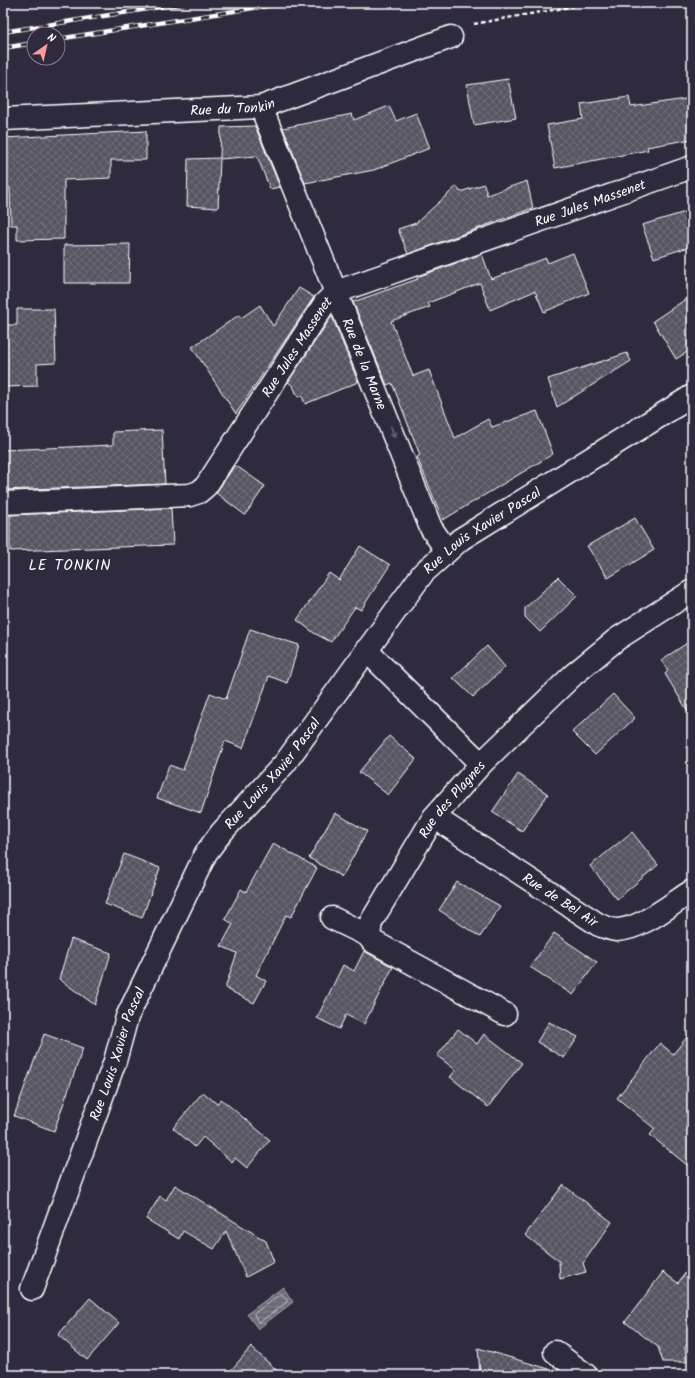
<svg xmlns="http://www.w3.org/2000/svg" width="695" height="1378" viewBox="0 0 695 1378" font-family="Kalam,sans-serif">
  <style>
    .water { fill: url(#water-rules); stroke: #a7a6ad }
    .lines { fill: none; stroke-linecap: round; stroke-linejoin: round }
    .shore { stroke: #c5c3c9; stroke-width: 1 }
    .building { fill: url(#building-cross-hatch); stroke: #fff }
    .minor-casing { stroke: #fff; stroke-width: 25 }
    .path { stroke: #fff; stroke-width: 2.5; stroke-dasharray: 4 3; stroke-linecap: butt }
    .minor { stroke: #2f2a3d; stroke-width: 22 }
    .rail-casing { stroke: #fff; stroke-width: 4.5 }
    .rail { stroke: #2f2a3d; stroke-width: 3; stroke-dasharray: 9; stroke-linecap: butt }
    .oneway { stroke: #6d6a77 }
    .labels { text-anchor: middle; stroke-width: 3.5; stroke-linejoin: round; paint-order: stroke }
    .street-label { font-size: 14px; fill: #fff; stroke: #2f2a3d }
    .neighbourhood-label { font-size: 15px; letter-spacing: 1px; fill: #fff; stroke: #2f2a3d }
  </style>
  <defs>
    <pattern id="water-rules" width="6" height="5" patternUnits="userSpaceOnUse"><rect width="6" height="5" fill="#6d6a77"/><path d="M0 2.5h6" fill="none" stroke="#83808b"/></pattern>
    <pattern id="building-cross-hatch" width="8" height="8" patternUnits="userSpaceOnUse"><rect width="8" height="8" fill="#595564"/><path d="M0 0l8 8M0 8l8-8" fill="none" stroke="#726e7b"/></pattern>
  </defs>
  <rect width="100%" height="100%" fill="#2f2a3d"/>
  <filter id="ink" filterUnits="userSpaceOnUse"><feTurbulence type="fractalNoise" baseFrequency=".025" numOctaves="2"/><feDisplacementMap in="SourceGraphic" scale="8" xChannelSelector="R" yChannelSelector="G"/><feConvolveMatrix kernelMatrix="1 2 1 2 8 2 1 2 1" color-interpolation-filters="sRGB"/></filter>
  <g filter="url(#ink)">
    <path class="water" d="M283,1287L293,1302L258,1329L247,1314Z"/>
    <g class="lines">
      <path class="shore" d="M281,1294L287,1299V1302L260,1322H258L254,1314Z"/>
    </g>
    <g class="building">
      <path d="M508,79L516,118L474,125L467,85Z"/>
      <path d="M629,97L631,107L692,98V139L647,147L648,150L555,168L547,125L583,119L581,104Z"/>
      <path d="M389,106L396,121L416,113L430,148L374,170L305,183L283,128L352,114L354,120Z"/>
      <path d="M255,126L280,187L270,189L257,156L220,159L218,208L187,206L188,159L220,158L221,127Z"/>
      <path d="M146,131V160H111V178L64,180V239L17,240V225H11L10,188L3,187V138Z"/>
      <path d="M527,181L533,208L408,254L398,229L416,223L457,186L460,192L484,184L487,195Z"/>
      <path d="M692,210V246L654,258L642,225Z"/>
      <path d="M130,244L129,283H64V245Z"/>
      <path d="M573,253L589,293L544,312L535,291L490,310L480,283L428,303L430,307L391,321L413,376L429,370L455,438L488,419L492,427L537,411L553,454L443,520L417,457L420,455L392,383L387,385L353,302L418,279L417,277L482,254L491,279L546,258L548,263Z"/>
      <path d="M299,288L314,297L236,414L192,347L239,315L241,318L260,305L273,326Z"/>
      <path d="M692,295V349L676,359L653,321Z"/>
      <path d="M17,309H54L56,363L37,364V386L3,387V325H17Z"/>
      <path d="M332,316L358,382L305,404L302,396L298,397L293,386L288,382Z"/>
      <path d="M627,353L631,361L557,407L548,379Z"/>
      <path d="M162,430L165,484L3,490V450L113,445V432Z"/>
      <path d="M235,465L265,486L245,515L216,493Z"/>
      <path d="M171,508L173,545L10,551V515Z"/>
      <path d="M635,518L654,550L608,578L587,546Z"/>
      <path d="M360,546L390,565L361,610L355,607L331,642L314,633L297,620L329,573L339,580Z"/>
      <path d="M558,577L577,596L540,632L525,617V608Z"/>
      <path d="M250,629L299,645L287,683L269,676L243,748L225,741L201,813L157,798L169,765L183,770L210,693L226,699Z"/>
      <path d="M692,640V718L665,674L668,671L661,660Z"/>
      <path d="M487,646L505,667L473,697L453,678Z"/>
      <path d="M613,694L635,718L595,755L572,732Z"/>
      <path d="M389,736L416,759L388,795L359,772Z"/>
      <path d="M518,774L548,794L522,831L492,812Z"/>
      <path d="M335,813L367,831L342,877L309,858Z"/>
      <path d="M632,832L658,865L617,899L590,866Z"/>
      <path d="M273,843L317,868L291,917L286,915L256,975L266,981L254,1003L225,988L237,953L221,946L233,924L225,919L241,889L246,892Z"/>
      <path d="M124,854L160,868L142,918L105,904Z"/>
      <path d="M457,882L500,906L480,937L439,910Z"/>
      <path d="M554,933L597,962L573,995L530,967Z"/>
      <path d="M71,939L111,953L95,1005L59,979Z"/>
      <path d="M364,951L393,967L364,1024L346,1015L339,1029L317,1018L343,965L354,971Z"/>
      <path d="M549,1022L578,1037L564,1058L537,1042Z"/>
      <path d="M458,1029L477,1044L484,1034L522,1063L488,1107L450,1077L456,1070L437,1056Z"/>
      <path d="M692,1031V1169L650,1135L655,1129L617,1098L660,1043L673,1054Z"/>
      <path d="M44,1034L83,1048L54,1131L14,1116Z"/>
      <path d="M203,1092L217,1104L221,1099L270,1140L247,1168L235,1158L232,1162L203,1137L195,1147L173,1128Z"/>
      <path d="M175,1185L266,1241L274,1262L246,1277L226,1231L214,1249L183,1231L179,1239L146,1219L160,1196L166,1200Z"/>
      <path d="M563,1185L612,1222L583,1263L586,1272L560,1279L559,1261L525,1235Z"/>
      <path d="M692,1264V1338L685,1347L686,1362H663L658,1347L625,1322L663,1272L678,1283Z"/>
      <path d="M90,1298L119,1323L87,1360L58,1335Z"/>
      <path d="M251,1347L282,1375H227Z"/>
      <path d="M478,1348L549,1369L548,1375H480Z"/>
    </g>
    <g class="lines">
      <g class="minor-casing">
        <g id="minor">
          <path id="s1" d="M261,107L431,528L447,551"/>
          <path id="s2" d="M3,119L261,107L451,37"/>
          <path id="s3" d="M3,503L190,495L199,492L206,486L325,303L336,292L692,167"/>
          <path d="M366,650L481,764"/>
          <path id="s4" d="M434,817L599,925C605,927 612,930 617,930C642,929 671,904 692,891"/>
          <path d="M332,918L369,936"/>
          <path id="s5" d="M505,1014L372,941L369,936L371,922L434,817L481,764L573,675L617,639L692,591"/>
          <path id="s6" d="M32,1289L115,1061L127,1017L206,853L221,833L285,763L423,573L461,539L692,396"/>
          <path d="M555,1352L586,1375"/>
        </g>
      </g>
      <path class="path" d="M474,24L591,3"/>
      <use href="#minor" class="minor"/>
      <g class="rail-casing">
        <g id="rail">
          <path d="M3,32L185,3"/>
          <path d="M58,39L285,3"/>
          <path d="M3,48L34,43"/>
        </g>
      </g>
      <use href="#rail" class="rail"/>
    </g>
    <defs><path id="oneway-shaft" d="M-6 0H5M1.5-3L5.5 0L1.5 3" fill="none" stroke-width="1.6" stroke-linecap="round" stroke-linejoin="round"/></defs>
    <use class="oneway" href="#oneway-shaft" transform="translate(393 432) rotate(68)"/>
  </g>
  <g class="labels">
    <g class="street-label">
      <text dy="5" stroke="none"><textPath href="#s2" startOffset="230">Rue du Tonkin</textPath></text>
      <text dy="5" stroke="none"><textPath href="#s3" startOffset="709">Rue Jules Massenet</textPath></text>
      <text dy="5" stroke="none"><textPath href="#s3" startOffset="372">Rue Jules Massenet</textPath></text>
      <text dy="5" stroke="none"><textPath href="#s1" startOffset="277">Rue de la Marne</textPath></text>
      <text dy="5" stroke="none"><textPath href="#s6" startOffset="898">Rue Louis Xavier Pascal</textPath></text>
      <text dy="5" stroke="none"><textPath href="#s6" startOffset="574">Rue Louis Xavier Pascal</textPath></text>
      <text dy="5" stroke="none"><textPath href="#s5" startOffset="319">Rue des Plagnes</textPath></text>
      <text dy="5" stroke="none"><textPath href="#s4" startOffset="151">Rue de Bel Air</textPath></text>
      <text dy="5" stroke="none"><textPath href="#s6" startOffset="250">Rue Louis Xavier Pascal</textPath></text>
    </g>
    <g class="neighbourhood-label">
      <text x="70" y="570">LE TONKIN</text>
    </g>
  </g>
  <rect width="695" height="1378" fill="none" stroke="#2f2a3d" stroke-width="16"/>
  <rect x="8" y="8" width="679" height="1362" fill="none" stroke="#fff" stroke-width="1.5" filter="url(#ink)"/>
  <g transform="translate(46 46) rotate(34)"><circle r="19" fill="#2f2a3d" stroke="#827f8b"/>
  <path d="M0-3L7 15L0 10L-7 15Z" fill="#ff9aa2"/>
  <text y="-6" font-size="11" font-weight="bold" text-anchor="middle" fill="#ffffff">N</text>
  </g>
</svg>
